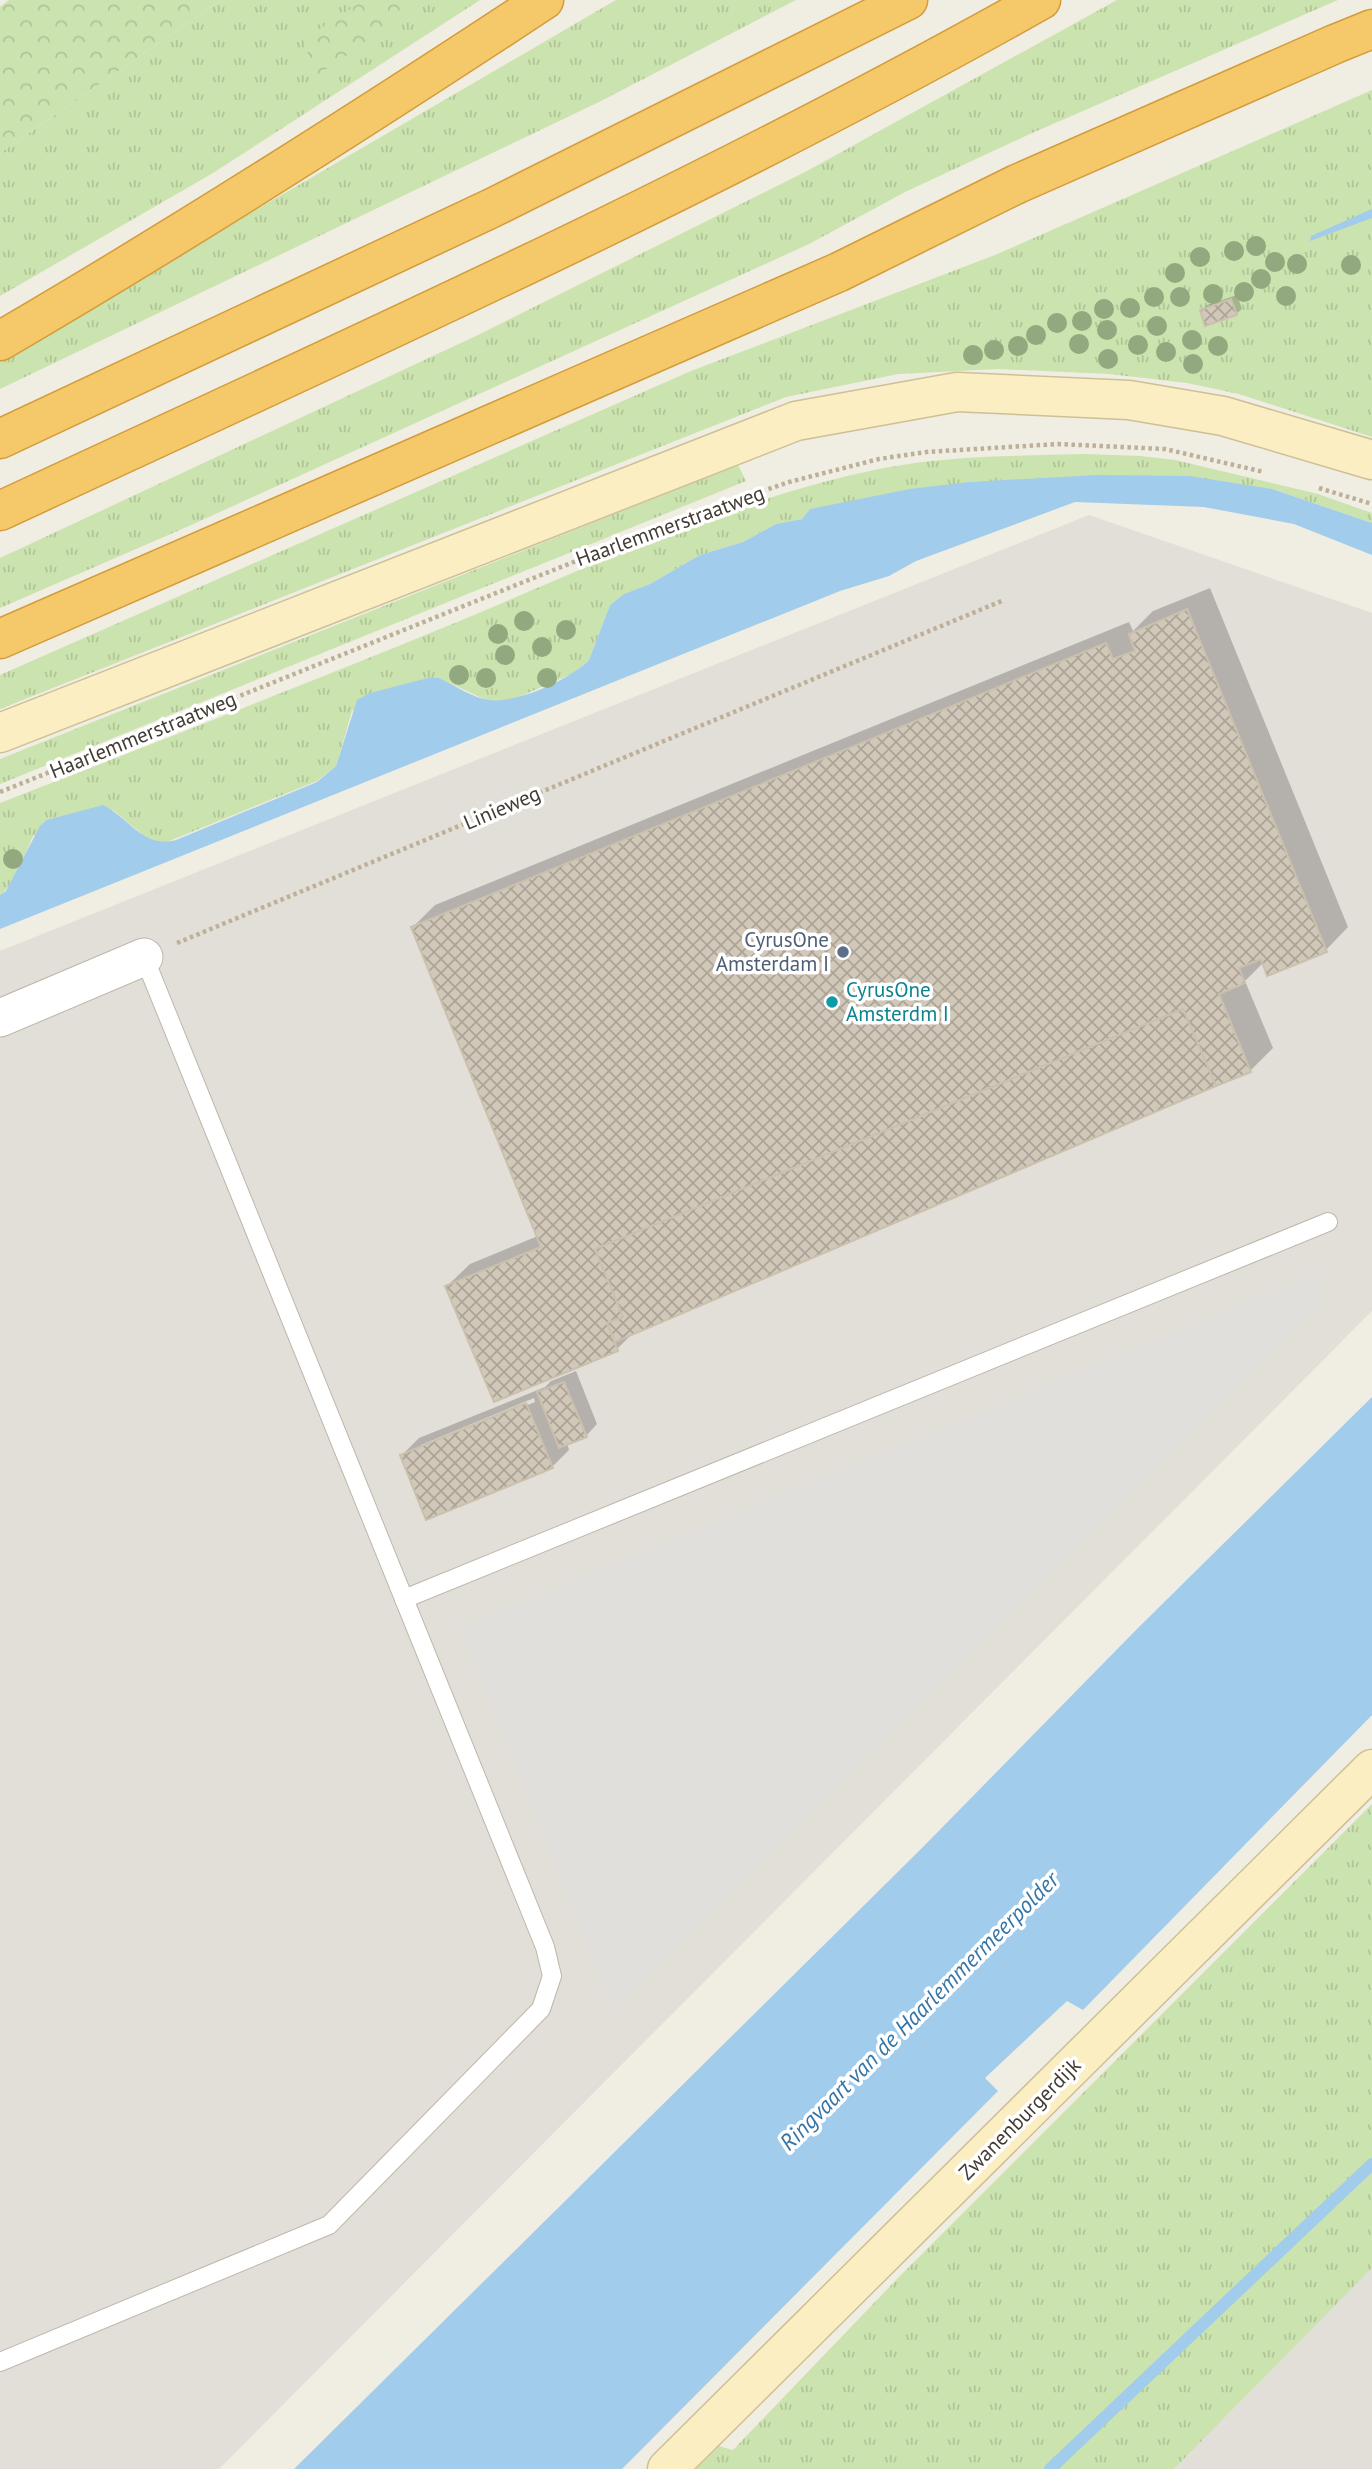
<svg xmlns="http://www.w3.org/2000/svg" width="1372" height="2469" viewBox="0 0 1372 2469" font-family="'PT Sans',sans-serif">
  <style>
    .industrial { fill: #e2ded8 }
    .grass { fill: url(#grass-tufts) }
    .forest { fill: url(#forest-crowns) }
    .parking { fill: #e1dfdc }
    .water { fill: #a2cceb }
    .shadow { fill: #0003; fill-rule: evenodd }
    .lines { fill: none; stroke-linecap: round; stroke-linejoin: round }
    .stream { stroke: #a2cceb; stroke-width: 12 }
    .building { fill: url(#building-cross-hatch); stroke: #cbc0ad; stroke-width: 2 }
    .lane-casing { stroke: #beb7aa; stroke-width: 20 }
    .street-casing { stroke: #beb7aa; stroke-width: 39 }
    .secondary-casing { stroke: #cec096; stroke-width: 41 }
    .highway-casing { stroke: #d39c3b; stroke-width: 41 }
    .path { stroke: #bcb099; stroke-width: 4.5; stroke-dasharray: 3.5 3.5; stroke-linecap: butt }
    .lane { stroke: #fff; stroke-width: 18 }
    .street { stroke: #fff; stroke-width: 37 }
    .secondary { stroke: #fbeec3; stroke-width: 38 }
    .highway { stroke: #f5c86a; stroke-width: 38 }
    .tree { fill: #92a87e }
    .service-dot { fill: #5c6f8a; stroke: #fff; stroke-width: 2.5 }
    .culture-dot { fill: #0f9aa8; stroke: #fff; stroke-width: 2.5 }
    .labels { text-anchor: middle; stroke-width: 7; stroke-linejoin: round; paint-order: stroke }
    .street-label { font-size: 21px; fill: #423c34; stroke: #fff }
    .service-label { font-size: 21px; fill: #4e5e75; stroke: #fff; text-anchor: end }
    .culture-label { font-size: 21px; fill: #0d838f; stroke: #fff; text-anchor: start }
    .water-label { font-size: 23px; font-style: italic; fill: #3475a6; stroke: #fff }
  </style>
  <defs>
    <pattern id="grass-tufts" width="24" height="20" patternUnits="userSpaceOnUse" patternTransform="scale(1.75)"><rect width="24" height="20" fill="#cbe3ae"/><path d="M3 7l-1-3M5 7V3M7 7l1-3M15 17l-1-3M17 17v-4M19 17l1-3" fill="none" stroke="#b0c496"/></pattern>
    <pattern id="forest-crowns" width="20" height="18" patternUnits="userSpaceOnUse" patternTransform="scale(1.75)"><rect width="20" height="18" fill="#cbe3ae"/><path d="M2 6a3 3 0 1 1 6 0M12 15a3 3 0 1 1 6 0" fill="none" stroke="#b0c496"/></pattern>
    <pattern id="building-cross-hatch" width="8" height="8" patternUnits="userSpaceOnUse" patternTransform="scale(1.75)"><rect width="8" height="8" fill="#d1c8b9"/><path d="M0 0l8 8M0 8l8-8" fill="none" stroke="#aba497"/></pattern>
  </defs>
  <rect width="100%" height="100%" fill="#f0ede3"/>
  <g class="industrial">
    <path d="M1089,515L1372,613V1311L219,2469H0V951Z"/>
    <path d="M1372,2268V2469H1174Z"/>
  </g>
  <g class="grass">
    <path d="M221,0H480L213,173L0,296V153Z"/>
    <path d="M616,0H796L601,101L0,389V359Z"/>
    <path d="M1117,0H1338L1030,134L905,192L809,244L189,526L0,608V558L478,335L807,171Z"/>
    <path d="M1372,90V437L1239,394L1187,383L1109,374L998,369L898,374L786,397L0,709V675L691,371L995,255Z"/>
    <path d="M1086,454L1141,456L1175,460L1318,494L1372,513V523L1272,489L1031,480L969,482L810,509L802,519L776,524L743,542L700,555L650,584L624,594L610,605L589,660L574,673L512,700L500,701L486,700L439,678L432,677L352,711L336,766L317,781L162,844L150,841L113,810L33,836C26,852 14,886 0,895V803C154,743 309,683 462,620C598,563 734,499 879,469C947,455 1018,456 1086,454Z"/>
    <path d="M738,465L746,481L0,784V759Z"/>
    <path d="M1372,1804V2268L1174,2469H696L719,2446L733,2450L897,2279Z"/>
  </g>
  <g class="forest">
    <path d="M9,0H221L0,153V7Z"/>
    <path d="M364,0H429L316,76L303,40Z"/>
  </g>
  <path class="parking" d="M1314,1275L1324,1300L614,2009L460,1628Z"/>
  <g class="water">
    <path d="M1372,209V218L1310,241L1311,236Z"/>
    <path d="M1097,475L1189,476L1272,489L1372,523V555L1294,524L1204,507L1075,502L916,561L889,576L840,591L0,929V895L6,891L40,826L47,820L103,805C131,819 143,849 176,840L317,782L336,766L357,700L370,693L432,677L439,678C454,685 473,698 489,700C516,704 571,679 589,660L610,605L624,594L650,584L700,555L743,542L776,524L802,519L810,509L910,489L969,482Z"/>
    <path d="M1372,1397V1715L1083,2010L1067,2001L985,2078L998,2091L622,2469H294L922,1848L1137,1629Z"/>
  </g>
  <g class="shadow">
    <path d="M1237,295L1242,309L1236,314L1202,310L1207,305Z"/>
    <path d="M1210,588L1348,927L1326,950L1264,962L1245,981L1273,1048L1250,1071L634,1332L617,1349L447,1286L470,1264L538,1236L413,927L435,905L1129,622L1133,631L1153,611Z"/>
    <path d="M576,1371L597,1424L586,1436L567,1443L569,1450L552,1467L402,1455L419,1438L545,1387L551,1381ZM534,1398L535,1402L421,1448V1445Z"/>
  </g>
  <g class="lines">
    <path class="stream" d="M1050,2469L1372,2164"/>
  </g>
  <g class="building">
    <path d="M1231,299L1237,315L1205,326L1200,310Z"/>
    <path d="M1187,609L1327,952L1267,976L1261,959L1239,968L1245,983L1219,994L1251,1072L1216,1086L1183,1009L595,1249L623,1317L607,1323L618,1351L494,1402L445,1286L541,1247L411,927L1106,643L1113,659L1135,651L1129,634Z"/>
    <path d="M1183,1009L1216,1086L615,1342L607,1323L623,1317L595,1249Z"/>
    <path d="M564,1382L587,1437L559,1448L537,1392Z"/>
    <path d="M526,1403L553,1468L426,1520L400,1455Z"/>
  </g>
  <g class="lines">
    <g class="lane-casing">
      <g id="lane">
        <path d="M404,1599L1328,1222"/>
        <path d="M0,2362L329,2225L541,2009L552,1976L545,1947L144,957"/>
      </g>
    </g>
    <g class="street-casing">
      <path id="street" d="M0,1018L144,957"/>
    </g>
    <g class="secondary-casing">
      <g id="secondary">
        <path d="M0,733L796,421L957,392L1129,400L1223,416L1372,460"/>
        <path d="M667,2469L1372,1769"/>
      </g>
    </g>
    <g class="highway-casing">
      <g id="highway">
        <path d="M0,341C185,233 365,118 544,0"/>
        <path d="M0,439L492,208L908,0"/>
        <path d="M0,511C350,348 704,190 1041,0"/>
        <path d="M0,639L839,272L1017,184L1335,44L1372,29"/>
      </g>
    </g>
    <g class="path">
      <path d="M1319,488L1372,504"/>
      <path d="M0,792L551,571L682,519L789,482L879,459L926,452L1058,444L1165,449L1264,472"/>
      <path d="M177,943L1004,600"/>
    </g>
    <use href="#lane" class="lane"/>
    <use href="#street" class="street"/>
    <use href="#secondary" class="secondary"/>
    <use href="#highway" class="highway"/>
  </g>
  <g class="tree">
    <circle cx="1256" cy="246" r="10"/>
    <circle cx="1234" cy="251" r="10"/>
    <circle cx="1200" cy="257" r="10"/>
    <circle cx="1275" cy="262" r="10"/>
    <circle cx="1297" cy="264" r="10"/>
    <circle cx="1351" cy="265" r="10"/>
    <circle cx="1175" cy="273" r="10"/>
    <circle cx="1261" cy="279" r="10"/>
    <circle cx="1244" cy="292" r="10"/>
    <circle cx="1213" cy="294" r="10"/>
    <circle cx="1286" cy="296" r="10"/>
    <circle cx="1154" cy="297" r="10"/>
    <circle cx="1180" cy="297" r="10"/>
    <circle cx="1130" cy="308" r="10"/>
    <circle cx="1104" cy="309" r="10"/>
    <circle cx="1082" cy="321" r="10"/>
    <circle cx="1057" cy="323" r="10"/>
    <circle cx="1157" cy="326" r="10"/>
    <circle cx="1107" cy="330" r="10"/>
    <circle cx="1036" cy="335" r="10"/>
    <circle cx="1192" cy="340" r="10"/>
    <circle cx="1079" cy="344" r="10"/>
    <circle cx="1138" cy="345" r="10"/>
    <circle cx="1018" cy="346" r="10"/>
    <circle cx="1218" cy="346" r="10"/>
    <circle cx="994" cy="350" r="10"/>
    <circle cx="1166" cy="352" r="10"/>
    <circle cx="973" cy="355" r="10"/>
    <circle cx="1108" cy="359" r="10"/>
    <circle cx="1193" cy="364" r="10"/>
    <circle cx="524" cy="621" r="10"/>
    <circle cx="566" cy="630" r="10"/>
    <circle cx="498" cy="634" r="10"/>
    <circle cx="542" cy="647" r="10"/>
    <circle cx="505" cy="655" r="10"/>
    <circle cx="459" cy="675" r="10"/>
    <circle cx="486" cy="678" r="10"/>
    <circle cx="547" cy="678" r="10"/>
    <circle cx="13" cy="859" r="10"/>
  </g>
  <circle class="service-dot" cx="843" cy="952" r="7"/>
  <circle class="culture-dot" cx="832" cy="1002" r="7"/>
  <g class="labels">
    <g class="street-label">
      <text transform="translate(670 526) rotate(-20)" y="7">Haarlemmerstraatweg</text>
      <text transform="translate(143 735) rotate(-22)" y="7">Haarlemmerstraatweg</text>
      <text transform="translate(502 808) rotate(-23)" y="7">Linieweg</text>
      <text transform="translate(1020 2119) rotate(-45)" y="7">Zwanenburgerdijk</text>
    </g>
    <g class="service-label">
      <text x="829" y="947">CyrusOne<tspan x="829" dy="24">Amsterdam I</tspan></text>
    </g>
    <g class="culture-label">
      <text x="846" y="997">CyrusOne<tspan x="846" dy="24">Amsterdm I</tspan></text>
    </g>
    <g class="water-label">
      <text transform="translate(919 2011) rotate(-45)" y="8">Ringvaart van de Haarlemmermeerpolder</text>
    </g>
  </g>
</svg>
